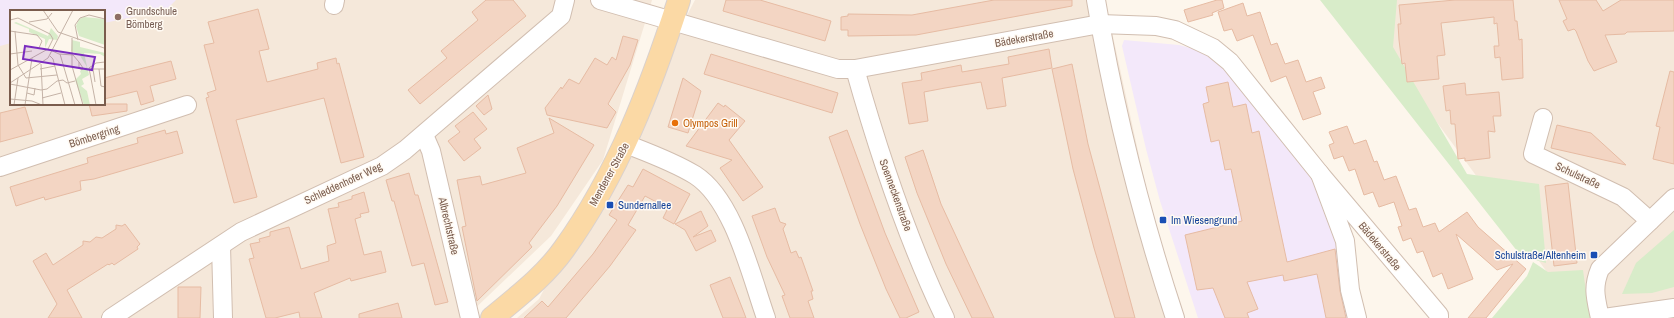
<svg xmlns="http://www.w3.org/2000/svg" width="1674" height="318" viewBox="0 0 1674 318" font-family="'Archivo Narrow',sans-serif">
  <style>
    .residential { fill: #f5e8da; fill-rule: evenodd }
    .education { fill: #f3e8fa }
    .green { fill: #d8ecc9 }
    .building { fill: #f3d5c3; stroke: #e6bba3 }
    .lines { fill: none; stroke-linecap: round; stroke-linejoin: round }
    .minor-casing { stroke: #d1beb0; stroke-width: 20 }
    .major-casing { stroke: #dad1cd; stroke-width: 24 }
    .minor { stroke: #fff; stroke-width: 18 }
    .major { stroke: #fbd9a5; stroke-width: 22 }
    .education-dot { fill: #8d6e63; stroke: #fffaf3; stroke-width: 1.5 }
    .food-dot { fill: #e8710a; stroke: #fffaf3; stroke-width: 1.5 }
    .transit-dot { fill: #1a4fb4; stroke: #fffaf3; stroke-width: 1.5 }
    .labels { text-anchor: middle; stroke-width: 3; stroke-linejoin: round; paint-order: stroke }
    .education-label { font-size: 11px; fill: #785e54; stroke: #fffaf3; text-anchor: start }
    .street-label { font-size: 11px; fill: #7a5c4d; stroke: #fffaf3 }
    .food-label { font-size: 11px; fill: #c56008; stroke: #fffaf3; text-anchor: start }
    .transit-label { font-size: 11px; fill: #164399; stroke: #fffaf3; text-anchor: start }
    .inset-road { fill: none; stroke: #c5b3a7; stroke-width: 1 }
    .view { fill: #7b2cbf; fill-opacity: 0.15; stroke: #7b2cbf; stroke-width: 2 }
    .inset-edge { fill: none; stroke: #7a5c4d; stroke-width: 2 }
  </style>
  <rect width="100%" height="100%" fill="#fdf6ec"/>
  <g class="residential">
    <path d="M0,0H652L603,160L551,236L465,318H0ZM11,11H104V104H11Z"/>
    <path d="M695,0H1105L1155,229L1185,318H517L539,299Z"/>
    <path d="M1347,0H1674V318H1572L1547,272Z"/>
  </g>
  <g class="education">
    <path d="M0,0H176L166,10L104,23V11H11V43L0,46Z"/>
    <path d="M1124,40L1179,45L1205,52L1222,65L1312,176L1336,238L1351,318H1198L1160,201L1146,149L1122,46Z"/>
  </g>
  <g class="green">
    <path d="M1320,0H1397L1393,47L1467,174L1539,184L1546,263L1521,256Z"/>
    <path d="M1674,230V287L1652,293L1622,294L1636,263Z"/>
    <path d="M1533,262L1548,272L1583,270L1588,306L1594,318H1492L1527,276Z"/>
  </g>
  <g class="building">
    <path d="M486,0H513L526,16L420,104L408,90L447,58L441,51L478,20L472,12Z"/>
    <path d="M726,0H760L831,21L825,41L723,11Z"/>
    <path d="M994,0H1072V6L916,35L848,36V30H841V17L848,16V14L912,15Z"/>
    <path d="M1217,0H1222L1224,8L1212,13L1213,15L1188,22L1184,10Z"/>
    <path d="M1455,0H1513L1515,21H1517L1519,40L1522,39L1523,78L1502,80L1500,57L1495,58L1494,46H1499L1497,23L1494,24V17L1441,23L1445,55L1437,56L1439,79L1407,82L1405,63L1402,64L1399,40L1398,24H1401L1399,5Z"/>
    <path d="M1559,0H1596L1603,11L1621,0H1674V31L1627,32L1625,34L1605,35L1617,62L1594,71L1588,61L1576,31L1574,29L1568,31L1563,21L1567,19Z"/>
    <path d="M1243,3L1247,16L1260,12L1271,45L1277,43L1285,64L1298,60L1306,82L1321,77L1325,88L1313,92L1321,114L1303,120L1286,76L1271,82L1253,35L1237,41L1232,29L1224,31L1218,12Z"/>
    <path d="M258,9L269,49L259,51L267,82L318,69L317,63L336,58L337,64L339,63L364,157L341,163L324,98L236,120L257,197L234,203L206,98L209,97L207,93L216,90L204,45L214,43L208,22Z"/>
    <path d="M623,36L638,40L630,65L608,104L616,112L607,128L547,115L545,108L561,87L562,89L569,79L579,84L595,58L607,65L612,57L616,60Z"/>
    <path d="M1049,49L1052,68L1002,78L1006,106L987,109L981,82L945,88L924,92L928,121L909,124L902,83L922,80L921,73L961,65L962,72L1009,64L1008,57Z"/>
    <path d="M711,54L838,93L832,113L704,74Z"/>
    <path d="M171,61L176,79L150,86L154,101L141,105L137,91L104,99V78Z"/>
    <path d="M1072,64L1088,144L1135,318H1115L1094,248L1073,169L1052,69Z"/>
    <path d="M1670,71L1674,72V164L1653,159L1660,127L1656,126Z"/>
    <path d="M683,78L701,91L688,133L668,127Z"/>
    <path d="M1228,82L1233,107L1246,104L1252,133L1259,131L1287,262L1335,249L1340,291L1346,318H1326L1317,274L1284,281L1283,275L1247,282L1258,309L1247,313L1249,318H1225L1213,288L1197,290L1185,235L1242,221L1231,169L1225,170L1219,140L1211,142L1203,104L1209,102L1206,87Z"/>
    <path d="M1465,83L1466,95L1499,92L1501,116H1493L1495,132L1488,131L1490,158L1465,161V158L1458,159L1455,124H1451L1450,110L1446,111L1443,86Z"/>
    <path d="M488,95L492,109L484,115L476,106Z"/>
    <path d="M718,103L724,107L725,105L745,121L729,140L763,187L743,201L720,168L732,160L686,146Z"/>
    <path d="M89,104H127V111L92,116Z"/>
    <path d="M25,107L33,133L0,142V113Z"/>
    <path d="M473,112L487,129L474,139L481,148L464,161L448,141L460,132L455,126Z"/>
    <path d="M549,118L594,145L557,206L529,243L532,247L477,301L462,227L466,226L457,180L480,176L482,185L526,173L517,148L554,133Z"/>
    <path d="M1557,125L1591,133L1626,165L1551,148Z"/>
    <path d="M1347,126L1354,144L1366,140L1374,162L1377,161L1384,180L1396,176L1409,210L1416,208L1423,227L1435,223L1439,232L1467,212L1478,227L1526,269L1486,318H1468L1513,264L1497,270L1456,234L1473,279L1448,289L1442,273L1433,277L1423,251L1417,253L1411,238L1403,241L1398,227L1402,226L1394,202L1379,207L1373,192L1364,195L1355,169L1349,171L1343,156L1334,159L1329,145L1334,143L1329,132Z"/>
    <path d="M165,130L166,134L177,131L183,153L94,179L80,181L81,190L45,200L44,197L16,206L10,187L88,163L87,158L138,143L137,138Z"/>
    <path d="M847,130L885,233L919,312L906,318H900L886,289L860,224L829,137Z"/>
    <path d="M923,150L941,204L994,318H972L946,264L917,193L905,157Z"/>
    <path d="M643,169L690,194L674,224L663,218L668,208L645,196L628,225L636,230L610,266L566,318H524L542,301L548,307L593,254L617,220L609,215L628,185L633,187Z"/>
    <path d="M409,173L415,195H418L448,302L435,305L424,263L412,266L394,201H392L386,180Z"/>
    <path d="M1568,183L1577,263L1554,266L1545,186Z"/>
    <path d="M364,192L369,212L360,214L361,217L355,219L364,255L381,251L386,272L351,281L350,278L314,293L322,318H300L299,312L275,318H266L249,259L254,258L250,244L260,242L259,239L270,236V232L289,227L301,269L329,261L327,246L336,243L328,209L339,207L338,203L352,199V196Z"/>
    <path d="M775,208L780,222L786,224L783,229L791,253L796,251L799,258L801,257L806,271L813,291H811L813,299L808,301L814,318H790L782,296L785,295L767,257L752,216Z"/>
    <path d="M701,211L708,226L693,237L711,230L716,241L696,251L685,230L675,224Z"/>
    <path d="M125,224L140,244L137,247L138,249L114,265L112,263L109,265L108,264L67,290L82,318H48L57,304L33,261L46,253L53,265L83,245V241L90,242L96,237L102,238L116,229V225L122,226Z"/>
    <path d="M730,277L743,310L746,318H723L710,285Z"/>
    <path d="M178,287H201L200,318H178Z"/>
    <path d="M398,303L402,318H359V314Z"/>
  </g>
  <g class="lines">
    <g class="minor-casing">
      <g id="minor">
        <path d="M600,0L838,69H855L1100,24L1156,26L1175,30L1213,48L1230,62L1320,174"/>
        <path d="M1096,0C1114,107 1141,215 1175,318"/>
        <path d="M334,5L335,0"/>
        <path d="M855,69C879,154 907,239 945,318"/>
        <path d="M1543,118L1533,154L1623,197L1650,221"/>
        <path d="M424,135L431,151L470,318"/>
        <path d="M626,144C649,153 674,162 695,175C734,200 751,276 766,318"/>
        <path d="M0,167L187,105"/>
        <path d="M221,246L223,318"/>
        <path d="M111,318L241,232L382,166L405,150L561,16L565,0"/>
        <path d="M1357,318L1350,290L1345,241L1320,174L1439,315V318"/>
        <path d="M1600,318C1596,299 1592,288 1600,269L1674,198"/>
        <path d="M1604,318L1674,308"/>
      </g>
    </g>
    <g class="major-casing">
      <path id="major" d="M492,318C517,297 545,276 564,249C618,174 651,87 679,0"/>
    </g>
    <use href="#minor" class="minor"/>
    <use href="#major" class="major"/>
  </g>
  <circle class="education-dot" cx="118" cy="17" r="4"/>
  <circle class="food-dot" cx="675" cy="123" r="4"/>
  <g class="transit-dot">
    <rect x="606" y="201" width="8" height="8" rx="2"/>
    <rect x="1159" y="216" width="8" height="8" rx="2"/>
    <rect x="1590" y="251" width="8" height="8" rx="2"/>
  </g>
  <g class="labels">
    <g class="education-label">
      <text x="126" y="15">Grundschule<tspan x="126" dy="13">Bömberg</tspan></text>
    </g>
    <g class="street-label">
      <text transform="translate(1024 38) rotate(-10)" y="4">Bädekerstraße</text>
      <text transform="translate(94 136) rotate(-18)" y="4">Bömbergring</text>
      <text transform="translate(609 174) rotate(-61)" y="4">Mendener Straße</text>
      <text transform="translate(1578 175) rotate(25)" y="4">Schulstraße</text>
      <text transform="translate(343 183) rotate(-25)" y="4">Schleddenhofer Weg</text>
      <text transform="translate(896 195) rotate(70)" y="4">Soenneckenstraße</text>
      <text transform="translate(449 226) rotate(77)" y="4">Albrechtstraße</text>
      <text transform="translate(1380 246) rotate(50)" y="4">Bädekerstraße</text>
    </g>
    <g class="food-label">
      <text x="683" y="127">Olympos Grill</text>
    </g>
    <g class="transit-label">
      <text x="618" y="209">Sundernallee</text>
      <text x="1171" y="224">Im Wiesengrund</text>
      <text x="1586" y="259" text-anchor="end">Schulstraße/Altenheim</text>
    </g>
  </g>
  <g transform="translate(10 10)">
    <rect width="95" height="95" fill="#fdf6ec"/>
    <path d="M74,7L95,9V35L69,26L66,16L69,9ZM6,12L38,26L41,18L48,26L47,30L39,29L35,38V29L19,22V19L4,13ZM62,30L70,32V37L95,43V47L90,44L74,43L79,65L72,69L74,74L71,76L77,81L80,95H74L65,70L71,64L70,61L77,57L69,44L61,41Z" fill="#d8ecc9"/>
    <path class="inset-road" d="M33,0L48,22L94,38M0,10L8,8L40,24L43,29L38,39M19,12L37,9L42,3M0,21L27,25L32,31L29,38M5,21L8,55L16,68L47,65M62,28V56L73,95M68,30L65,15L70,8L79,5L95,9M0,44L22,41M50,44L65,95M40,46L43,49L55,95M69,52L73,58L72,60L69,58ZM31,54L33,95M30,59L45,56M80,59H95M83,59L85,72M89,59L91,76L95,77M0,60L38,39L49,44L63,45L69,52M0,73L38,48L63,0M0,74L31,80L37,79L47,71L53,70L57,73L65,71M17,83L24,85L25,78M32,88L51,83M0,89L22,91L32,95M4,95L8,68M15,95L22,48M86,95L79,58L86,53L95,52"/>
    <path class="view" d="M15,36L85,47L82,60L13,49Z"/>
    <rect width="95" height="95" class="inset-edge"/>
  </g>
</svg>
